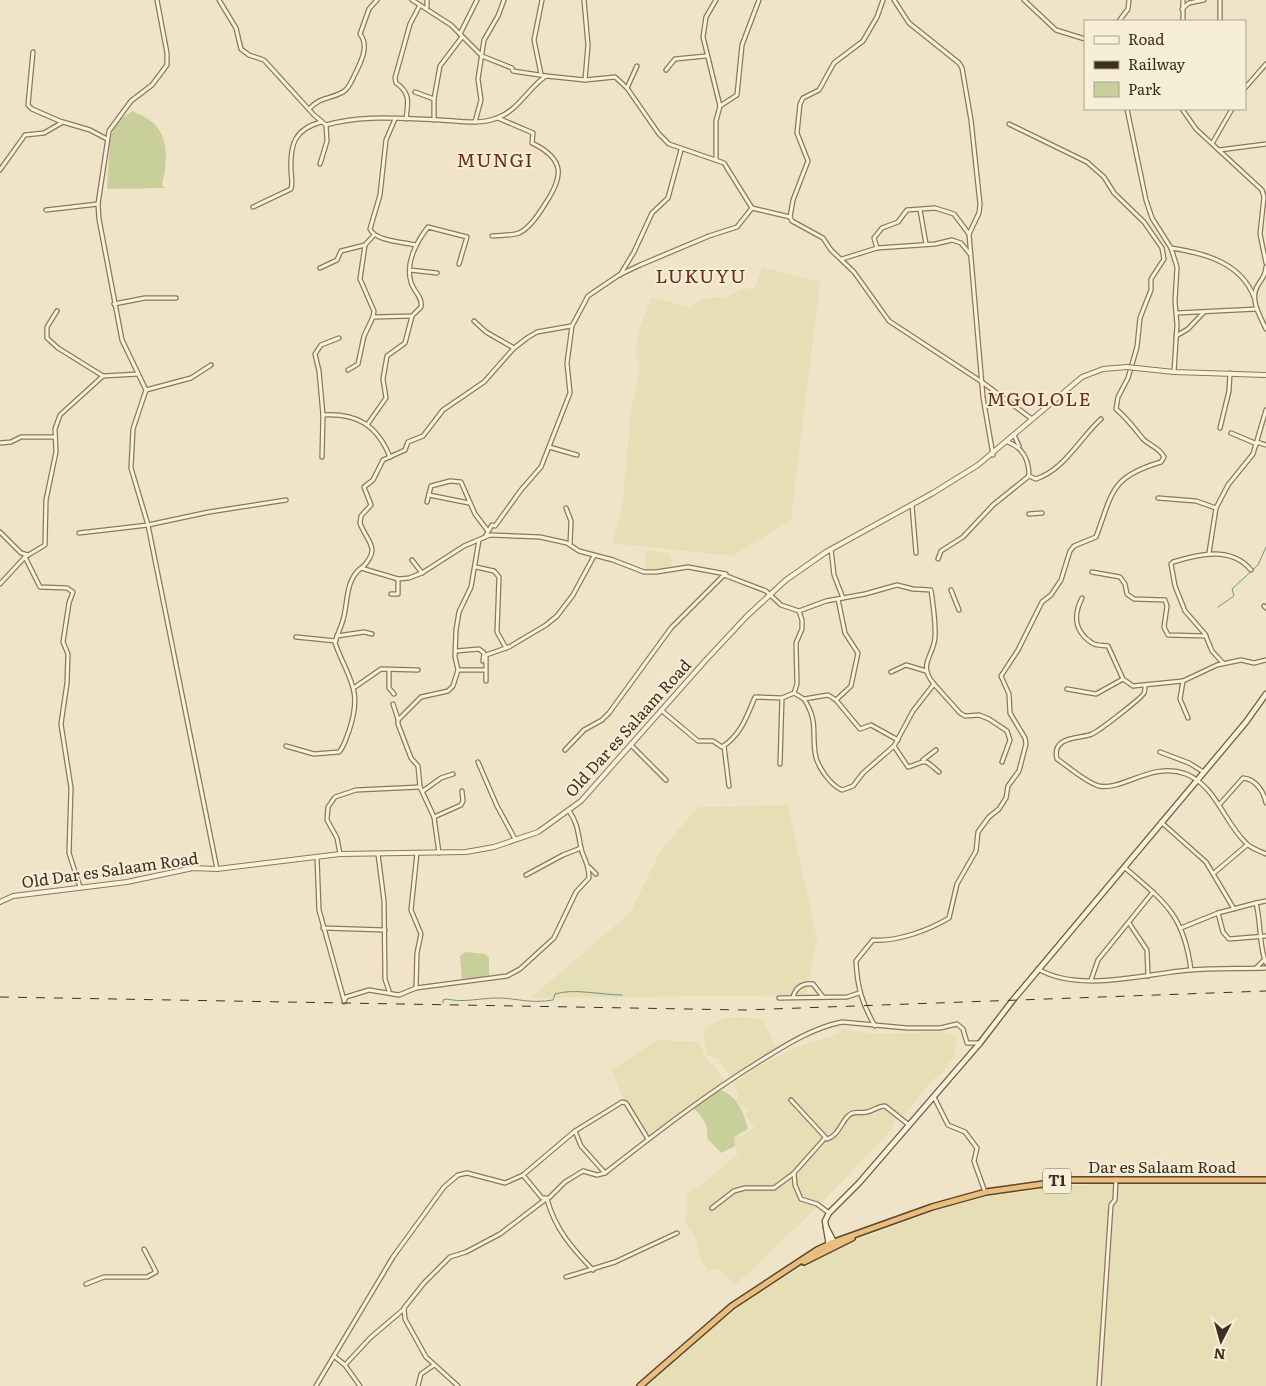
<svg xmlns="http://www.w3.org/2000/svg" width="1266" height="1386" viewBox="0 0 1266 1386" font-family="Literata,serif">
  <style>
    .farmland { fill: #e6deb5 }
    .green { fill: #c9cf9b }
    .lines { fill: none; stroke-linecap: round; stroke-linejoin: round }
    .stream { stroke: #6f938a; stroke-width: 1 }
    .minor-casing { stroke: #8d765c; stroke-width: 5.5 }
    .tertiary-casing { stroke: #8d765c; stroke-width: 6 }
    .secondary-casing { stroke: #6f573f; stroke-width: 7 }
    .trunk-casing { stroke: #5b4430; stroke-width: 8 }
    .minor { stroke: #faf1dc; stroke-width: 3 }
    .tertiary { stroke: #faf1dc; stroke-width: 4 }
    .secondary { stroke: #faf1dc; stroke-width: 4.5 }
    .trunk { stroke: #eabe7c; stroke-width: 5 }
    .rail { stroke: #3d2e20; stroke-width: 1; stroke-dasharray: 9 9; stroke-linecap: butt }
    .tertiary-bridge-casing { stroke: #8d765c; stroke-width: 6; stroke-linecap: butt }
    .tertiary-bridge { stroke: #faf1dc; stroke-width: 4 }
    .labels { text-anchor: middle; stroke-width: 4; stroke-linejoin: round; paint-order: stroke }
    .shield { fill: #f7eed8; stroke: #756857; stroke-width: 1 }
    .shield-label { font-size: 15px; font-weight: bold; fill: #3d2e20 }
    .street-label { font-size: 16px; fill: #3d2e20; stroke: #f7eed8 }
    .quarter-label { font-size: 19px; letter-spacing: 1px; fill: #6b2e1e; stroke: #f7eed8 }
  </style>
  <rect width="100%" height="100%" fill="#f0e4c8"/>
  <g class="farmland">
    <path d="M762,267L820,282L791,520L732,556L612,543L622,509L631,411L640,366L635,351L639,331L651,298L664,300L689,308L700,300L715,297L724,298L745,288L754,290Z"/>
    <path d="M646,551L670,553L672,567L658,571L645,570Z"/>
    <path d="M788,805L817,939L806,995L531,998L630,913L662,848L699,807Z"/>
    <path d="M739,1017L762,1019L776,1047L733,1078L717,1058L707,1056L703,1033L708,1026L725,1018Z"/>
    <path d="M842,1029L876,1034L943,1032L957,1036L955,1055L943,1072L931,1081L902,1119L896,1120L892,1125L893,1128L887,1135L815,1209L745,1276L735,1284L718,1268L708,1271L700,1258L695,1237L684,1222L688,1208L686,1194L705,1182L738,1154L733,1137L741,1136L755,1128L744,1114L750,1111L735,1100L739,1097L734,1084L753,1069L797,1047L838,1034Z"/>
    <path d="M657,1040L699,1042L708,1062L715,1067L726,1083L648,1139L622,1096L612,1070Z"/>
    <path d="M1116,1183L1266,1184V1386H647L711,1329L748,1301L785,1277L858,1240L934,1211L987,1197L1052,1187Z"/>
  </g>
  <g class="green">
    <path d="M132,111C138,114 146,117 152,122C170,136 167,166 162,185L165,188L107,189L110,139L116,123Z"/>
    <path d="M465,952L486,954L489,958V977L462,979L460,956Z"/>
    <path d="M720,1090C737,1095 744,1113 748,1129L734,1137L735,1146L721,1153L707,1138C709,1124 702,1116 692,1107L706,1096L709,1097Z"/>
  </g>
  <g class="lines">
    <g class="stream">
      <path d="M1218,607L1234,596L1232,589L1258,565L1266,547"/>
      <path d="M443,1003V1000L447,999C464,1003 480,998 497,998C517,998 529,1004 553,1000L555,994C574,988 601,995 622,995"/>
    </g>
    <g class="minor-casing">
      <g id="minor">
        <path d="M157,0L167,53V65L152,85L131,101L109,131L98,204L99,219L122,340L146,390L133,429L131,468L148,525L217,869"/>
        <path d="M219,0L236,28L241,49L249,55L264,60L314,115L326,125C363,114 403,119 440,120C458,121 480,125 497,118C519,110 528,88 546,76L585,80L615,77L627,88L659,134L669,144L724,163L752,208L790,217L792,221L823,238L831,250L854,272L889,321L982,382L1032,419"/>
        <path d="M412,0L420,5"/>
        <path d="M584,0L588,45L585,80"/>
        <path d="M716,0L706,17L703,37L720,106"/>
        <path d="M894,0L909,23L959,63L962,68L971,120L980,204L979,213L969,234L983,397L993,455"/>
        <path d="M1024,0L1056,30L1085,39"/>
        <path d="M1183,0V21"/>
        <path d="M1220,0V21"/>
        <path d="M427,7V0"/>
        <path d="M1182,9L1189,3L1204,0"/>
        <path d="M1119,21L1128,9L1129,0"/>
        <path d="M460,34L477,0"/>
        <path d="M33,52L28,105L32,109L62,122"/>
        <path d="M666,70L675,59L706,56"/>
        <path d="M541,74L534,40L542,0"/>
        <path d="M627,88L637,66"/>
        <path d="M1245,88L1266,64"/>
        <path d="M415,92L434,99"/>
        <path d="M309,109C321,96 329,100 343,92C350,88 352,79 356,72C362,60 369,45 360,34L369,9L377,0"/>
        <path d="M1127,109L1146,200L1152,218L1171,248L1177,267L1175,301L1177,325L1174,372"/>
        <path d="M1182,109L1196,129L1262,190L1264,197L1260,234L1266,263"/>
        <path d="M395,119L386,140L380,195L370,229C375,241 403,242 415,245"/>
        <path d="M406,119C408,103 411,93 396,83L395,78L410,24L420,5L451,25L482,56L512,68L513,71L546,76"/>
        <path d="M434,120V99L440,66L462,37"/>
        <path d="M475,122L481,100L478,79L484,40L498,16L504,0"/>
        <path d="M1213,142L1232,109"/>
        <path d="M1219,150L1266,144"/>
        <path d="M716,159V121L720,106L737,95L742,45L759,0"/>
        <path d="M320,164L327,141L326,125"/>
        <path d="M0,170L25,135L44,133L63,122L90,130L107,139"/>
        <path d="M253,207L291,189C293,182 291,176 291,169C290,144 295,129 321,122"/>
        <path d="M46,210L98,204"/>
        <path d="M920,210L926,244"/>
        <path d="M790,217L793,200L808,161L797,133L800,104L803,98L819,90L834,63L863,41L877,17L883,0"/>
        <path d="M492,236C501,235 511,236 519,233C530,228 539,214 545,204C564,176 565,159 532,143L533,133L498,118"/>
        <path d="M365,245L360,279L374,311L373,317"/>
        <path d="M877,248L874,238L882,228L898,222L907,210L935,208L954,214L969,234"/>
        <path d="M1171,248C1205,253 1241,263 1254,297"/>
        <path d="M842,259L877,248L935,244L952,240L961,243L970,254"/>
        <path d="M1266,267C1265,276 1263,277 1258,285C1249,299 1260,316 1266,329"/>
        <path d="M320,268L337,260L341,251L365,245L374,235"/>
        <path d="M410,270L437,273"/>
        <path d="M620,275L634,252L652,213L668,198L681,150"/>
        <path d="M114,304L145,298H176"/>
        <path d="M57,311L47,327V338L58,348L103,376"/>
        <path d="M1177,313L1257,309"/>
        <path d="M474,321L486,332L514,348"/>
        <path d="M1176,336L1188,329L1204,312"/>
        <path d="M339,338L321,345L315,354L319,371L323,415C357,413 377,425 390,457"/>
        <path d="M348,370L358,364L364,336L373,317L412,316L421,307C423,297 413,291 411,282C405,263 417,241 428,227L467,237L459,264"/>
        <path d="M146,390L191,378L211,365"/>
        <path d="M367,425L386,398L383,379L387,356L405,343L412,316"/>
        <path d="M1220,428L1229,391L1230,373"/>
        <path d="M1231,433L1257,444"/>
        <path d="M1014,435L1019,446"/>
        <path d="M1008,442C1023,448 1029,459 1029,476"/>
        <path d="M1257,442L1266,445"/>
        <path d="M0,443L11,442L21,437H55"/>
        <path d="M549,447L577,455"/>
        <path d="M322,457L323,415"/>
        <path d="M1029,476L1036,479C1064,470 1080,438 1101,419"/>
        <path d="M429,495L469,503"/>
        <path d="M1158,498L1196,501L1216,508"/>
        <path d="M427,502L431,486L450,481L461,482L475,514L488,531"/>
        <path d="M912,505L916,553"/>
        <path d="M566,508L571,521L570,545"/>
        <path d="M1029,514L1042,513"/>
        <path d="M0,532L21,553L28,555"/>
        <path d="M79,533L148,525L209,512L286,500"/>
        <path d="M486,535L492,525L495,526L521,490L541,467L570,393L567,363L572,326L588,296L619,275L640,265L709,236L737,227L752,208"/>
        <path d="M831,549L834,575L843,598"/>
        <path d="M1209,553L1216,508L1228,485L1253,454L1266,410"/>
        <path d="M25,557L40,587L67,588L73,592L69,603L63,642L68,654L67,683L61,724L71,788L69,853L80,887"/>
        <path d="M938,559L941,551L963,537L993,505L1029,476"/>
        <path d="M412,560L422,573"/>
        <path d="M476,567L494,571L499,577L497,632L506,648"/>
        <path d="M362,568C382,547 367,543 360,523L361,516L371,505L364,487L373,480L383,460L405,450L408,442L423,436L443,410L484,382L514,348L527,338L537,332L571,326"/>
        <path d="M1092,572L1120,577L1125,584L1127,594L1134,599L1165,600L1167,606L1164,627L1168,635L1206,636"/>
        <path d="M0,584L25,557L45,545L46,500L56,452L55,429L60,415L103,376L138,374"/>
        <path d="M951,590L959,610"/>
        <path d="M391,594H398V579"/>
        <path d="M1082,598C1073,616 1074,631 1092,643C1096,646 1103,645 1108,646L1123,679L1133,686L1183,681L1217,665L1241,660L1254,663L1266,660"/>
        <path d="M1264,606L1266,608"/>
        <path d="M337,636L364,632L372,634"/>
        <path d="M296,637L336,641"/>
        <path d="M456,651L479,649L484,653L483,661"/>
        <path d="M1223,663L1212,651L1205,634L1185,611L1175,586L1171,564L1173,562C1199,554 1231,546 1251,570"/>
        <path d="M389,670V688L394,694"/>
        <path d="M458,670H485"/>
        <path d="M891,672L906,665L926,671"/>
        <path d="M486,681V655L509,647L546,625L557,616L573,595L594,556"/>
        <path d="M1183,681L1180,699L1188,718"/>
        <path d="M934,684L960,713L965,716L979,715L989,719L1007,731L1010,740L1002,762"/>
        <path d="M1145,686C1145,686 1145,693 1144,693C1143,697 1099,731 1092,734C1082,739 1051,735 1057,759C1069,767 1085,782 1099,786C1123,791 1152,761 1186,774C1216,786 1224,822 1246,843C1250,848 1260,851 1266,854"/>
        <path d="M355,687L381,669L418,670"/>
        <path d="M1067,689L1096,694L1123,679"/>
        <path d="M794,693L804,699L828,695L836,700L860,729L871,725L898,740"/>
        <path d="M836,700L851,686L858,653L845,633L838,599"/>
        <path d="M393,704L398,719"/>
        <path d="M661,710L698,741H713L722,747C741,735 747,716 755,697L782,698"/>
        <path d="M631,745L666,780"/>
        <path d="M286,746L314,754L339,752C344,747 346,738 349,731C363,689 349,681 335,643C337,634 342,626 344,616C348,599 346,580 361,568L398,579L409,578L422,573L464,546L490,535L540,537L567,543L579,551L613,560L644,572H656L688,567L726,574L724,575L766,591L781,605L799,611L826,601L865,594L897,585L913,589L931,590C933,605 936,622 935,637C934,656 917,664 934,684L913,711L894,746L863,773L853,786L842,790C830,785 816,765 815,752C812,730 818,721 804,699"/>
        <path d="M724,746L729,786"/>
        <path d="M894,746L908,767C927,762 921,756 939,772"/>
        <path d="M565,750L584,730L602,720L609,713L671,628L724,575"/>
        <path d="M1160,752L1189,763L1202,771"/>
        <path d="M923,760L936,750"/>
        <path d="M478,762L497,806L515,839"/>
        <path d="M780,764L782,698L794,693L797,684L796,643L802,629V620L799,611"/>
        <path d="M423,791L441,778L453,774"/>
        <path d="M1219,805L1243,778C1256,779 1264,792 1266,803"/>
        <path d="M434,817L461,805L463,801L462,791"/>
        <path d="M1161,822L1206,862L1234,909"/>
        <path d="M439,853L434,817L420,787L418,766L411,758L398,724V720L421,697L448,691L453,686L458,670L455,657L456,630L459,612L471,587L479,540"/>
        <path d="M340,854L337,838L327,820L328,807L335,797L356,790L420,787"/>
        <path d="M378,854L384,901L385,979L389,991"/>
        <path d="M317,857L319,910L344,1000"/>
        <path d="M589,867L596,874"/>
        <path d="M1124,867C1165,902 1184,915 1191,970"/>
        <path d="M1214,873L1247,845"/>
        <path d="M526,875L563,855L581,848"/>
        <path d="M1266,901L1256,903C1261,921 1259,948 1266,963"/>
        <path d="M1218,913L1223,932L1229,939L1266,936"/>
        <path d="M1129,923L1147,950L1148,976"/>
        <path d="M323,928L385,930"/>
        <path d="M1181,928L1218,913L1256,903"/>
        <path d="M1256,968L1264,960"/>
        <path d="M1038,969C1079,993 1144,974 1189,970C1215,968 1240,969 1266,968"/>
        <path d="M1091,980L1098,960L1153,892"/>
        <path d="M416,988L417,953L421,934L411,910L417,853"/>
        <path d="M793,997C796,987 802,983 813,984L823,997"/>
        <path d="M779,998L847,997L859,993"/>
        <path d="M344,1002L346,997L369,990L399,995L416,988L507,976L520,969L554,938L576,892L589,878C589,862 583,859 581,848C578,834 578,823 569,811"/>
        <path d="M875,1026C862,1004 857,986 856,961L873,940C897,942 929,930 949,918L957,884L976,851L978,832L989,817L999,809L1006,798L1008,786L1019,771L1026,744L1025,738L1010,713L1009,694L1001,676L1018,650L1042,602L1051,595L1061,580L1070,551L1074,546L1096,537C1113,492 1110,477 1161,462L1164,457C1159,447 1150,446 1143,439C1134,428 1127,418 1116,409L1118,397L1128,378L1137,347L1140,318L1151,290V279L1164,259L1162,248L1144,222L1114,193L1104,177L1087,162L1009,124"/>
        <path d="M934,1097L948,1125L965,1132L977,1148L974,1161L985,1192"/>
        <path d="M791,1100L827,1139C838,1136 841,1123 848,1116C854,1110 859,1114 867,1112C873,1111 878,1106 885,1106L909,1125"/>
        <path d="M575,1131L581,1146L605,1173"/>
        <path d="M825,1138L794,1173L795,1185L801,1199L817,1204L829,1213"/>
        <path d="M523,1175L575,1131L622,1102L626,1103L648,1139"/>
        <path d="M547,1199C555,1229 572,1248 593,1270"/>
        <path d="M712,1208L734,1191L745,1188H774L793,1174"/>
        <path d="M566,1277L615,1262L677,1233"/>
        <path d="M86,1284L104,1277H147L156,1272L144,1249"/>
        <path d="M335,1357L345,1365L360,1386"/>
        <path d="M345,1365L370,1338L404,1309"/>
        <path d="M316,1386L393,1257L444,1187L458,1175L467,1173L505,1183L523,1175L542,1198H549L565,1182L583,1171L597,1175L605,1173C655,1134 705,1095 760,1061C786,1045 812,1028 842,1022L907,1028H940L957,1024L963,1029L967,1043H980"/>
        <path d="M418,1386L421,1374L434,1365"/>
        <path d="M458,1386L426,1357L405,1319L404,1308L424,1283L450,1257L466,1252L500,1234L546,1199"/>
        <path d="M1099,1386L1111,1205L1115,1200L1116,1179"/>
      </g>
    </g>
    <g class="tertiary-casing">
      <g id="tertiary">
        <path d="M1136,368L1174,372L1266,375"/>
        <path d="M0,902L13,896L127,882L193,868L217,869L340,854L466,852L494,847L538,832L581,801L705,661L747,616L786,580L826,552L933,493L978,465L1082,377L1103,369L1127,367"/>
      </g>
    </g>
    <g class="secondary-casing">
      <g id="secondary">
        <path d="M826,1227L835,1244"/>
        <path d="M829,1246L825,1221L829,1213L859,1183L980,1043L1013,1000L1246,722L1266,694"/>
      </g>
    </g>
    <g class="trunk-casing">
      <g id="trunk">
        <path d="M804,1262L852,1238"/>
        <path d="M640,1386L732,1306L817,1250L834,1242L932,1207L986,1192L1072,1180H1266"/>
      </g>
    </g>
    <use href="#minor" class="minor"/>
    <use href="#tertiary" class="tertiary"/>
    <use href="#secondary" class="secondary"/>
    <use href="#trunk" class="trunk"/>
    <path class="rail" d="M0,997L745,1010L1266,991"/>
    <g class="tertiary-bridge-casing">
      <path id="tertiary-bridge" d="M1127,367L1136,368"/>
    </g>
    <use href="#tertiary-bridge" class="tertiary-bridge"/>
  </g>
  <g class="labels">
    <rect class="shield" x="1043" y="1168.5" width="28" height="25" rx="4"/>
    <g class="shield-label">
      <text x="1057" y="1186">T1</text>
    </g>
    <g class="street-label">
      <text transform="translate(628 728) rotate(-48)" y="6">Old Dar es Salaam Road</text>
      <text transform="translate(110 870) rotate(-8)" y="6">Old Dar es Salaam Road</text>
      <text x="1162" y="1173">Dar es Salaam Road</text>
    </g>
    <g class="quarter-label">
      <text x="495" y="167">MUNGI</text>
      <text x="701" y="283">LUKUYU</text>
      <text x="1039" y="406">MGOLOLE</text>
    </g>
  </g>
  <rect x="1084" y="20" width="162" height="90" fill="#f7eed8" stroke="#ada18e"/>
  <rect x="1094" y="36" width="25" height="8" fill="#faf1dc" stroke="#ada18e"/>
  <text x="1128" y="45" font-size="15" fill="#3d2e20">Road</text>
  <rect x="1094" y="61" width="25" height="8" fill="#3d2e20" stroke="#ada18e"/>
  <text x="1128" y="70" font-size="15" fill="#3d2e20">Railway</text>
  <rect x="1094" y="82" width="25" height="15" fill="#c9cf9b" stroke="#ada18e"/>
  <text x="1128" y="95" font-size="15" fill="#3d2e20">Park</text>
  <g transform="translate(1221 1341) rotate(186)" stroke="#f7eed8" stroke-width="4" paint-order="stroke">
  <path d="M0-4L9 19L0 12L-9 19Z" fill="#3d2e20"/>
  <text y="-8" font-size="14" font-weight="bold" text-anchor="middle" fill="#3d2e20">N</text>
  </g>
</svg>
